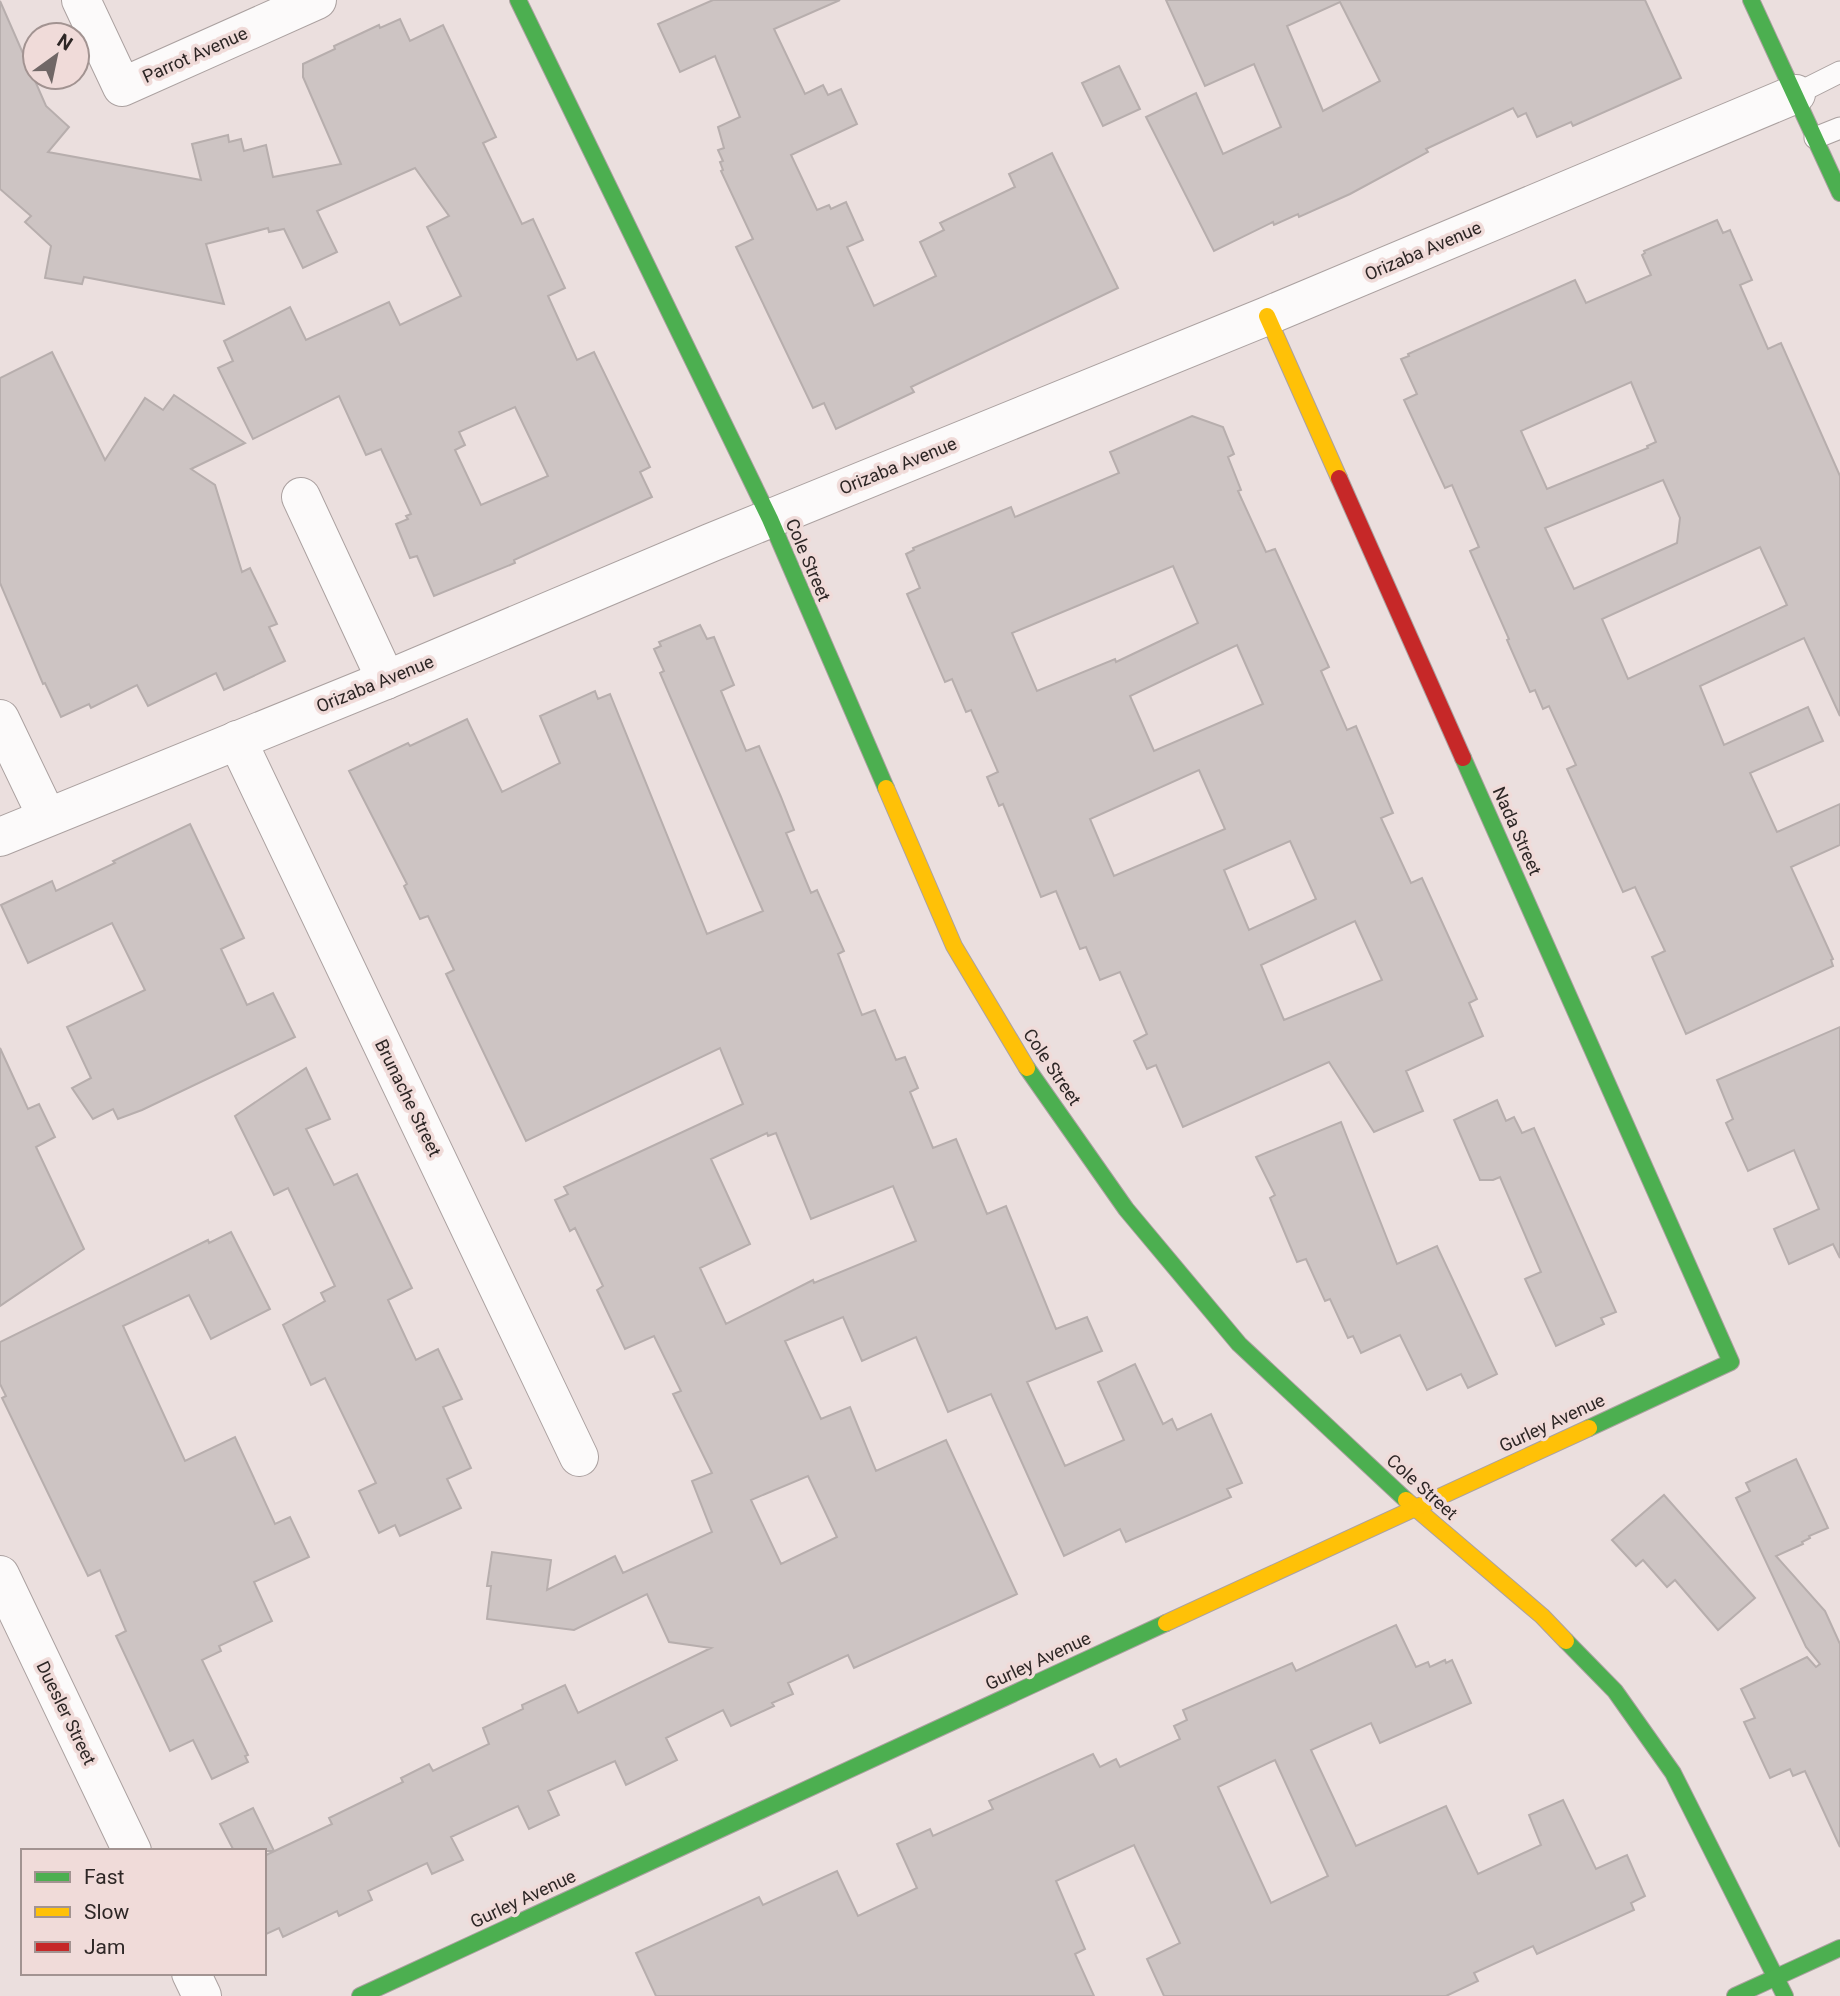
<svg xmlns="http://www.w3.org/2000/svg" width="1840" height="1996" viewBox="0 0 1840 1996" font-family="Roboto,sans-serif">
  <style>
    .building { fill: #cdc4c3; stroke: #b7aead; stroke-width: 2; fill-rule: evenodd }
    .lines { fill: none; stroke-linecap: round; stroke-linejoin: round }
    .lane-casing { stroke: #aba1a0; stroke-width: 23 }
    .street-casing { stroke: #aba1a0; stroke-width: 40 }
    .fast-casing { stroke: #aba1a0; stroke-width: 18 }
    .slow-casing { stroke: #aba1a0; stroke-width: 18 }
    .jam-casing { stroke: #aba1a0; stroke-width: 18 }
    .lane { stroke: #fcfafa; stroke-width: 21 }
    .street { stroke: #fcfafa; stroke-width: 38 }
    .fast { stroke: #4caf50; stroke-width: 16 }
    .slow { stroke: #ffc107; stroke-width: 16 }
    .jam { stroke: #c62828; stroke-width: 16 }
    .labels { text-anchor: middle; stroke-width: 7; stroke-linejoin: round; paint-order: stroke }
    .street-label { font-size: 18px; fill: #2e2726; stroke: #f0dbd9 }
  </style>
  <rect width="100%" height="100%" fill="#ebdfde"/>
  <g class="building">
    <path d="M713,0H840L774,29L805,94L823,85L828,95L841,89L857,124L791,155L817,210L829,205L831,209L846,202L863,240L847,247L874,306L936,276L920,242L944,230L940,223L1015,187L1009,174L1052,153L1118,288L911,387L914,392L836,429L824,403L813,408L736,247L753,239L721,171L723,170L720,162L723,161L718,150L724,148L718,127L740,117L715,56L680,72L658,24Z"/>
    <path d="M1166,0H1645L1681,78L1573,126L1571,122L1537,137L1526,113L1518,117L1513,108L1426,149L1428,152L1350,194L1299,217L1298,214L1274,225L1273,222L1214,251L1146,117L1196,93L1223,154L1281,127L1254,64L1205,86ZM1340,2L1380,81L1323,111L1287,26Z"/>
    <path d="M0,1L46,106L69,127L48,152L201,180L192,144L228,135L229,142L241,139L244,151L266,145L273,177L341,164L303,77V64L335,49L334,46L379,25L380,28L400,19L410,41L443,25L496,137L483,143L522,224L533,219L565,288L548,296L577,360L594,352L650,467L640,472L652,497L514,560L515,563L434,596L417,556L410,558L396,524L408,519L406,516L411,514L381,449L366,455L339,396L253,439L218,368L233,361L224,341L290,307L306,340L389,302L400,325L461,296L427,227L449,216L415,168L317,211L337,252L303,268L284,229L269,232L268,228L206,244L224,304L84,277L82,284L45,278L51,246L25,222L31,216L0,189ZM515,407L548,476L481,505L455,450L465,445L459,432Z"/>
    <path d="M1119,66L1140,109L1103,126L1082,83Z"/>
    <path d="M1717,220L1723,233L1730,230L1752,280L1740,285L1768,349L1781,343L1840,476V716L1804,638L1700,686L1724,745L1808,707L1823,741L1750,773L1777,832L1840,804V845L1791,867L1833,959L1831,960L1833,966L1686,1034L1652,957L1665,951L1635,887L1623,892L1567,769L1576,765L1549,706L1543,709L1535,690L1530,692L1507,640L1509,639L1470,551L1479,547L1452,485L1445,488L1404,400L1417,394L1401,359L1409,356L1408,354L1575,280L1586,303L1651,275L1642,255L1645,253L1644,251ZM1631,382L1656,442L1647,446L1648,448L1547,489L1521,431ZM1663,480L1680,518L1677,543L1574,589L1545,528ZM1760,547L1787,605L1628,679L1602,619Z"/>
    <path d="M52,352L105,460L145,398L163,410L174,395L245,443L191,469L215,485L242,572L250,568L277,624L269,627L285,661L224,690L216,673L148,706L137,685L91,708L89,704L61,717L45,683L43,684L0,583V378Z"/>
    <path d="M1192,416L1223,427L1234,454L1228,457L1241,490L1238,491L1266,552L1275,549L1329,667L1321,671L1347,730L1356,726L1393,813L1381,818L1411,883L1422,878L1477,999L1469,1003L1483,1036L1406,1071L1423,1111L1374,1132L1329,1062L1183,1127L1156,1065L1147,1069L1134,1041L1147,1034L1120,972L1100,980L1086,947L1080,949L1056,891L1041,897L1003,804L999,806L987,777L998,772L971,710L966,712L952,679L945,682L907,594L920,588L906,554L914,550L913,548L1011,507L1015,517L1119,473L1110,452ZM1173,566L1198,623L1116,662L1115,659L1037,691L1012,633ZM1237,645L1263,704L1154,751L1130,696ZM1199,770L1225,829L1114,876L1090,819ZM1290,841L1316,899L1249,930L1224,870ZM1355,921L1382,980L1284,1020L1261,965Z"/>
    <path d="M700,625L707,639L714,637L734,685L721,691L746,751L759,746L781,797L794,830L786,833L811,893L817,890L844,951L838,954L862,1015L875,1010L896,1060L905,1057L918,1088L910,1092L933,1148L956,1139L987,1214L1006,1206L1056,1329L1087,1317L1102,1351L1027,1382L1065,1466L1124,1440L1098,1382L1135,1364L1163,1424L1172,1419L1177,1430L1211,1414L1242,1483L1227,1489L1231,1497L1126,1542L1120,1529L1064,1556L991,1394L948,1412L916,1337L862,1361L843,1317L785,1341L821,1419L850,1407L876,1471L946,1440L1017,1594L854,1668L848,1655L788,1683L793,1694L772,1703L774,1706L731,1726L723,1710L666,1738L677,1760L626,1785L615,1761L548,1791L559,1815L529,1829L518,1806L451,1837L463,1860L432,1874L427,1863L368,1891L372,1900L339,1916L337,1911L283,1937L279,1928L264,1935V1856L332,1824L329,1818L403,1782L401,1778L429,1764L433,1771L489,1744L483,1728L523,1709L522,1705L565,1685L578,1713L711,1648L669,1642L647,1594L574,1630L487,1619L491,1586H487L492,1552L551,1560L547,1590L615,1556L623,1573L712,1532L692,1481L712,1473L673,1394L681,1391L654,1336L625,1349L597,1290L603,1286L575,1228L570,1231L555,1200L568,1194L564,1187L743,1104L720,1048L526,1141L446,974L454,970L428,916L420,919L404,886L407,884L349,771L408,743L410,746L467,719L502,792L560,763L540,716L595,691L598,699L610,694L707,934L763,911L660,673L664,671L654,649L661,646L659,642ZM767,1133L768,1136L776,1133L811,1219L893,1186L916,1241L814,1283L813,1280L726,1324L700,1268L750,1244L711,1159ZM808,1476L837,1537L781,1564L751,1500Z"/>
    <path d="M190,824L244,938L221,949L247,1005L273,993L295,1037L142,1110L118,1119L113,1109L93,1119L72,1088L91,1078L67,1027L145,990L112,923L28,963L1,905L52,881L56,891L115,863L113,861Z"/>
    <path d="M1840,1027V1258L1833,1244L1789,1264L1774,1229L1819,1209L1794,1150L1748,1171L1726,1123L1733,1119L1717,1080Z"/>
    <path d="M0,1048L28,1109L39,1104L55,1137L36,1147L84,1249L0,1306Z"/>
    <path d="M306,1068L330,1119L306,1129L334,1185L357,1174L412,1288L388,1300L416,1360L438,1349L462,1399L443,1407L471,1468L447,1479L461,1508L400,1536L395,1525L379,1533L359,1491L376,1483L325,1378L311,1385L283,1325L325,1301L321,1293L335,1286L288,1188L274,1195L235,1116Z"/>
    <path d="M1497,1100L1506,1121L1514,1117L1522,1133L1534,1128L1616,1312L1601,1318L1604,1324L1556,1346L1525,1279L1541,1272L1500,1177L1493,1180H1480L1454,1120Z"/>
    <path d="M1341,1122L1397,1264L1437,1246L1497,1374L1468,1388L1461,1374L1427,1390L1400,1335L1361,1353L1353,1336L1348,1338L1330,1299L1325,1301L1306,1259L1297,1262L1270,1198L1275,1195L1256,1157Z"/>
    <path d="M231,1232L270,1309L211,1339L189,1295L123,1326L185,1461L235,1437L275,1524L290,1517L309,1557L254,1582L272,1621L219,1646L221,1651L202,1660L248,1755L245,1756L248,1762L212,1779L193,1740L170,1751L116,1636L126,1631L100,1570L88,1576L2,1398L6,1396L0,1384V1342L208,1240L209,1243Z"/>
    <path d="M1796,1459L1828,1528L1809,1536L1810,1538L1802,1542L1803,1544L1776,1556L1825,1611L1840,1644V1847L1805,1771L1793,1776L1790,1769L1770,1778L1744,1722L1755,1718L1741,1689L1807,1657L1816,1667L1820,1664L1806,1647L1736,1498L1750,1491L1746,1483Z"/>
    <path d="M1664,1495L1755,1598L1718,1630L1675,1580L1667,1587L1643,1560L1636,1566L1612,1540Z"/>
    <path d="M1396,1625L1416,1667L1428,1662L1430,1667L1445,1660L1446,1663L1452,1660L1471,1703L1380,1743L1371,1723L1311,1750L1356,1846L1446,1806L1478,1874L1541,1845L1529,1815L1563,1800L1596,1869L1627,1855L1645,1896L1631,1903L1634,1910L1537,1954L1533,1946L1474,1973L1478,1981L1446,1996H1164L1147,1959L1180,1943L1134,1845L1056,1881L1085,1949L1075,1954L1094,1996H656L636,1953L759,1897L763,1905L837,1871L858,1916L917,1888L897,1844L930,1829L933,1836L993,1809L989,1801L1093,1754L1100,1767L1116,1759L1120,1767L1180,1739L1174,1726L1187,1720L1183,1710L1292,1663L1296,1671ZM1275,1760L1328,1876L1271,1903L1218,1787Z"/>
    <path d="M253,1808L274,1851H234L220,1824Z"/>
  </g>
  <g class="lines">
    <g class="lane-casing">
      <g id="lane">
        <path d="M1796,94L1840,72"/>
        <path d="M1815,138L1840,128"/>
      </g>
    </g>
    <g class="street-casing">
      <g id="street">
        <path d="M81,0L122,87L317,0"/>
        <path d="M301,497L386,680"/>
        <path d="M0,719L47,817"/>
        <path d="M237,740L579,1457"/>
        <path d="M0,837L386,680L710,543L1267,316L1796,94"/>
        <path d="M0,1575L132,1851"/>
        <path d="M191,1973L202,1996"/>
      </g>
    </g>
    <g class="fast-casing">
      <g id="fast">
        <path d="M518,0L770,519L886,788"/>
        <path d="M1751,0L1840,193"/>
        <path d="M1463,758L1731,1362L1589,1428"/>
        <path d="M1027,1068L1126,1209L1239,1344L1406,1500"/>
        <path d="M1566,1641L1615,1691L1673,1773L1785,1996"/>
        <path d="M360,1996L1166,1623"/>
        <path d="M1735,1996L1840,1948"/>
      </g>
    </g>
    <g class="slow-casing">
      <g id="slow">
        <path d="M1267,316L1339,478"/>
        <path d="M886,788L954,946L1027,1068"/>
        <path d="M1406,1500L1542,1616L1566,1641"/>
        <path d="M1166,1623L1589,1428"/>
      </g>
    </g>
    <g class="jam-casing">
      <path id="jam" d="M1339,478L1463,758"/>
    </g>
    <use href="#lane" class="lane"/>
    <use href="#street" class="street"/>
    <use href="#fast" class="fast"/>
    <use href="#slow" class="slow"/>
    <use href="#jam" class="jam"/>
  </g>
  <g class="labels">
    <g class="street-label">
      <text transform="translate(195 55) rotate(-24)" y="6">Parrot Avenue</text>
      <text transform="translate(1423 251) rotate(-23)" y="6">Orizaba Avenue</text>
      <text transform="translate(898 466) rotate(-22)" y="6">Orizaba Avenue</text>
      <text transform="translate(808 560) rotate(67)" y="6">Cole Street</text>
      <text transform="translate(375 684) rotate(-22)" y="6">Orizaba Avenue</text>
      <text transform="translate(1517 831) rotate(66)" y="6">Nada Street</text>
      <text transform="translate(1052 1067) rotate(56)" y="6">Cole Street</text>
      <text transform="translate(408 1098) rotate(64)" y="6">Brunache Street</text>
      <text transform="translate(1552 1423) rotate(-25)" y="6">Gurley Avenue</text>
      <text transform="translate(1422 1487) rotate(42)" y="6">Cole Street</text>
      <text transform="translate(1038 1661) rotate(-25)" y="6">Gurley Avenue</text>
      <text transform="translate(66 1713) rotate(64)" y="6">Duesler Street</text>
      <text transform="translate(523 1899) rotate(-25)" y="6">Gurley Avenue</text>
    </g>
  </g>
  <rect x="21" y="1849" width="245" height="126" fill="#f0dbd9" stroke="#a29391" stroke-width="2"/>
  <rect x="35" y="1872" width="35" height="10" fill="#4caf50" stroke="#a29391" stroke-width="2"/>
  <text x="84" y="1884" font-size="21" fill="#2e2726">Fast</text>
  <rect x="35" y="1907" width="35" height="10" fill="#ffc107" stroke="#a29391" stroke-width="2"/>
  <text x="84" y="1919" font-size="21" fill="#2e2726">Slow</text>
  <rect x="35" y="1942" width="35" height="10" fill="#c62828" stroke="#a29391" stroke-width="2"/>
  <text x="84" y="1954" font-size="21" fill="#2e2726">Jam</text>
  <g transform="translate(56 56) rotate(33)"><circle r="33" fill="#f0dbd9" stroke="#a29391" stroke-width="2"/>
  <path d="M0-5L12 26L0 18L-12 26Z" fill="#706766"/>
  <text y="-10" font-size="19" font-weight="bold" text-anchor="middle" fill="#2e2726">N</text>
  </g>
</svg>
